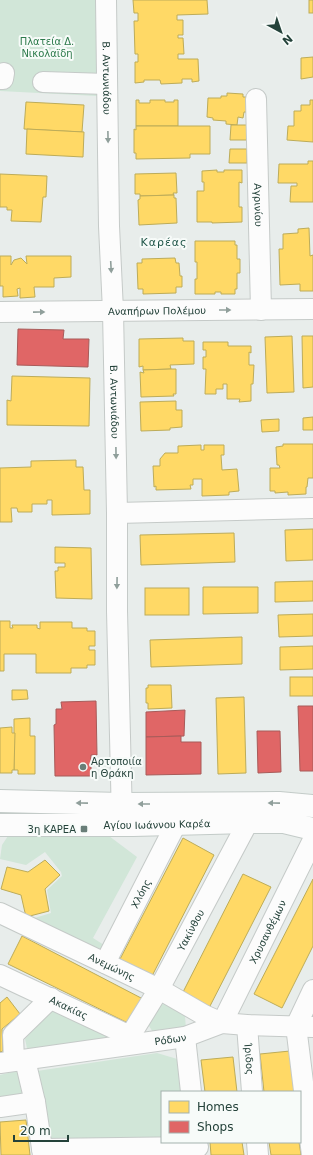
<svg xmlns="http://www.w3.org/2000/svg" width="313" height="1155" viewBox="0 0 313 1155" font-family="'DejaVu Sans',sans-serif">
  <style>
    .green { fill: #d1e6d8 }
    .homes { fill: #ffd966; stroke: #bdac59 }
    .shops { fill: #e06666; stroke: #a85b59 }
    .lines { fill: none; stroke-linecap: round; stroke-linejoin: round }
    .street-casing { stroke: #c5cac8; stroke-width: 22 }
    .secondary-casing { stroke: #c3cbc8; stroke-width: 24 }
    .street { stroke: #fcfcfc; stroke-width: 20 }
    .secondary { stroke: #fcfcfc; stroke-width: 22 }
    .oneway { fill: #909f9b }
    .poi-dot { fill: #697e78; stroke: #f7fbf9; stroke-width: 1.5 }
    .labels { text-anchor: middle; stroke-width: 4; stroke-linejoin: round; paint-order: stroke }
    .park-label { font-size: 10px; fill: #2d7a4b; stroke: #f7fbf9 }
    .street-label { font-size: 10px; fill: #24423a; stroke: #f7fbf9 }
    .poi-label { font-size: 10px; fill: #24423a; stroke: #f7fbf9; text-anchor: start }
    .neighbourhood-label { font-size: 11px; letter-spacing: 1px; fill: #1f5548; stroke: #f7fbf9 }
  </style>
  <rect width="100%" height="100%" fill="#e8edeb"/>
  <g class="green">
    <path d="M0,0H96L97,96L0,91Z"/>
    <path d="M8,836H109L137,857L93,938L104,945L102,949L86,946L28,920L51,913L47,890L62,876L61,872L45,852L26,865L0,859L2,845Z"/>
    <path d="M164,1004L185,1016L186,1029L154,1034L146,1021L154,1006Z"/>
    <path d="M54,1006L108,1034L110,1043L28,1053L25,1039Z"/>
    <path d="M157,1053L184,1061L187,1092H162V1142H50L37,1071Z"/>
    <path d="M16,1071L25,1075L28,1093L0,1101V1075Z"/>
  </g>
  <g class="homes">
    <path d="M133,0H207L208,14L177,15V20H183V35H178V38H183L184,54H178V59H198L199,81L192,82V79H182V83L161,84L160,80H144V82L135,83V62H138V54H135L134,21H138V13H134Z"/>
    <rect x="309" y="0" width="4" height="13"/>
    <path d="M313,57V77L301,79V58Z"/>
    <path d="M227,93L243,94V97H248L247,112H244L243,118L238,117L237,125L226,124V121L213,120V118L207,117L208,98H221V96H227Z"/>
    <path d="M136,100H139V103H150V100H165V102H174V100H178V126H136Z"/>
    <path d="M310,100H313V142L287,140L288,126H294V111H301V105H310Z"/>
    <path d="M26,102L84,105L82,132L24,129Z"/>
    <path d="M231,125H248L247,140H230Z"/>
    <path d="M136,126H210V154H190V158L136,159V153H134V129L136,130Z"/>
    <path d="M27,129L84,132L83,157L26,154Z"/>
    <path d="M230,149H247V163H229Z"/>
    <path d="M308,161H313V202H290L291,186H297V183H278L279,164H308Z"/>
    <path d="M217,170V172H224V170H242V183L239,182V207H242V222L212,223V222H197V191H204V182H202V171Z"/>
    <path d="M176,173L177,193H173L174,195L140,196V194H135V174Z"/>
    <path d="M0,174L47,176L46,197H43L41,222L11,221L12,210H7V207H0Z"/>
    <path d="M174,195V198H176L177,223L139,225L138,200L140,199V196Z"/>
    <path d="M309,228L310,256L313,255V291H300V284L280,285L279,249H283V234L298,233V229Z"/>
    <path d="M195,241H235V245H237V259H240V273H237V289H235V294H221V292H215V294H195V279H197V262H195Z"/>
    <path d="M0,256H11V265L14,260L21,258L27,264L26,256H71V277L54,278V287H34L35,297L20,298V288L17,289L18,296L3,297V286H0Z"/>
    <path d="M175,258L176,263H179L180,276H182V287H176V293L143,294V289H138L137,263H142V259Z"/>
    <path d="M292,336L294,392L267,393L265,337Z"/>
    <path d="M302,336H313V387L303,388Z"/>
    <path d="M183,338V341H194V364L170,365L171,369L143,370V366L139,367V339Z"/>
    <path d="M203,342H228V346H251V353L249,352V365H254L253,384H251V401L239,402L240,399H227V384H223V389H216V394H205L206,369H203V357H206V350H203Z"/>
    <path d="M171,369H176V394H173L174,396L141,397L140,372L144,373L143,370Z"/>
    <path d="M12,376L90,378L89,426L7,425V400L11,401Z"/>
    <path d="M176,401V410H182V427L170,428V430L141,431L140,402Z"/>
    <path d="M313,417V430H303V418Z"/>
    <path d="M279,419V431L262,432L261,420Z"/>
    <path d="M283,444H313V478H308L307,487H306V494L288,495V492L275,493V491H270V468H280L279,465H277L276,447L283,446Z"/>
    <path d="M201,445V450H204V445H224V455H221L222,470L237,469L239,491L229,492V495L202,496V479H193V485H190L191,489L156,490V486L154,487L153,466H160V459L165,453H178V446Z"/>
    <path d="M76,460V467H83L84,490H90V514L52,515V500H47V504H32V512H18L17,508H11L12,522H0V468L31,467V461Z"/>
    <path d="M313,529V560L286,561L285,530Z"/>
    <path d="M234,533L235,562L141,565L140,535Z"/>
    <path d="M55,547L91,548L92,599L56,598L55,571H58V567H65V563H55Z"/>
    <path d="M313,581V601L275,602V582Z"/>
    <path d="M203,587H258V613L203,614Z"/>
    <rect x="145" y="588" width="44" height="27"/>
    <path d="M313,614V636L279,637L278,615Z"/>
    <path d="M0,621H10V628H13L12,625H37V628L40,629V622H72V628H87V631H95V646H89V650H95V665H87V668H71V673H36V654H4V671H0Z"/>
    <path d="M242,637V664L151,667L150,640Z"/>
    <path d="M313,646V669L280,670V647Z"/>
    <rect x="290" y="677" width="23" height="19"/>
    <path d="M148,685H171L172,708L148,709V703H146V688H148Z"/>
    <path d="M12,690H27L28,699L12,700Z"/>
    <path d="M244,697L246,773L218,774L216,698Z"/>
    <path d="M30,718V736H35V774H18V770H14V719Z"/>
    <path d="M12,727V733H15L14,770H12V773H0V728Z"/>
    <path d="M183,838L214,855L152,976L119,961Z"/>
    <path d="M45,860L60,875L45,889L49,911L26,917L21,895L1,889L7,867L28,872Z"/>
    <path d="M243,874L271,887L209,1008L182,994Z"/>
    <path d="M313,879V946L282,1008L254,994Z"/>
    <path d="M22,936L143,999L130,1024L8,964Z"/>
    <path d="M7,997L20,1014L2,1029L3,1051L0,1052V1003Z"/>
    <path d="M290,1051L294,1092H264L260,1054Z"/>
    <path d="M233,1057L237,1092H205L201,1060Z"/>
    <path d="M26,1120L30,1155H1L0,1122Z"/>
    <path d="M210,1142H242L244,1155H211Z"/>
    <path d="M269,1142H299L301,1155H271Z"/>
  </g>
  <g class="shops">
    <path d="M18,329L64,330L63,339H89L88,367L17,365Z"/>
    <path d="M96,701L97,755H91V776H55L54,725L56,724V709H62L61,702Z"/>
    <path d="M298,706H313V771H300Z"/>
    <path d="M185,710L184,736L146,737V712Z"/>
    <path d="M257,731H280L281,772L258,773Z"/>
    <path d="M181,736V742H201V774L146,775V737Z"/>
  </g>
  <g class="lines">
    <g class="street-casing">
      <g id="street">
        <path id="s1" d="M106,0L109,226L113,311L117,513V611L122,820"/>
        <path d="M0,79H3L4,73"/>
        <path d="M43,82L107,84"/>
        <path id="s2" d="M256,99L261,310"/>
        <path id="s3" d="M0,312L313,309"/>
        <path d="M117,513L313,508"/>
        <path id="s4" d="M0,913L159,989L204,1015L222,1023"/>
        <path id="s5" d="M105,963L176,824"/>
        <path id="s6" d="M0,975L130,1036L131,1044"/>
        <path id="s7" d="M222,1023L313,840"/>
        <path id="s8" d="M247,1025L252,1092"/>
        <path id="s9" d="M130,1036L159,989L248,822"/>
        <path d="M185,1037L191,1092"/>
        <path d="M25,1060L35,1102L43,1155"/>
        <path d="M14,1061L13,1035L51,998"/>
        <path id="s10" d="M0,1063L185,1037L222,1023L247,1025L313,1027"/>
        <path d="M0,1107L35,1102"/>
        <path d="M257,1142L258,1155"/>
        <path d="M42,1149L198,1147"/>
        <path d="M312,1155L296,1026L313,990"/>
      </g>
    </g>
    <g class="secondary-casing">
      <g id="secondary">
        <path d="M0,801L121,804L279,803L313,806"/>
        <path id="s11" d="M0,825H133L248,822H284L313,829"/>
      </g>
    </g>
    <use href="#street" class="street"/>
    <use href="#secondary" class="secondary"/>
  </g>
  <defs><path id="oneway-solid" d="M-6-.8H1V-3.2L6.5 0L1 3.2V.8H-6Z"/></defs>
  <g class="oneway">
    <use href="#oneway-solid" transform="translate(108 137) rotate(89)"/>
    <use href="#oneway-solid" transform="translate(111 267) rotate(87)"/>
    <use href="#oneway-solid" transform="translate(225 310)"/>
    <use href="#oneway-solid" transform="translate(39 312) rotate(-1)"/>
    <use href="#oneway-solid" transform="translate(116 453) rotate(89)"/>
    <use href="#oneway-solid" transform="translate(117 583) rotate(91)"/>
    <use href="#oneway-solid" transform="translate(82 803) rotate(-179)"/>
    <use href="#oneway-solid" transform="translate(274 803) rotate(-179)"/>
    <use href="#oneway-solid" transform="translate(144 804) rotate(180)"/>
  </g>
  <g class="poi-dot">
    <circle cx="83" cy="767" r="4"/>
    <rect x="80" y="825" width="8" height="8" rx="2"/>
  </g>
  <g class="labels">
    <g class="park-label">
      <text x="47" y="45">Πλατεία Δ.<tspan x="47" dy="12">Νικολαϊδη</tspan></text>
    </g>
    <g class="street-label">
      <text dy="4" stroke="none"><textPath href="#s1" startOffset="78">Β. Αντωνιάδου</textPath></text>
      <text dy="4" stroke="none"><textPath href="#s2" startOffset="106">Αγρινίου</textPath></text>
      <text dy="4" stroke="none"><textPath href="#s3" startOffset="157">Αναπήρων Πολέμου</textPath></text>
      <text dy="4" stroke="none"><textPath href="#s1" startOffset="402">Β. Αντωνιάδου</textPath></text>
      <text dy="4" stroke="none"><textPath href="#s11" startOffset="157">Αγίου Ιωάννου Καρέα</textPath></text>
      <text dy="4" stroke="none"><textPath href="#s5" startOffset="78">Χλόης</textPath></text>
      <text dy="4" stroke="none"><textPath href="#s9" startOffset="122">Υακίνθου</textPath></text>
      <text dy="4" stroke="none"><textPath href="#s7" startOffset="102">Χρυσανθέμων</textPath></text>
      <text dy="4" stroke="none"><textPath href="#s4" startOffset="124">Ανεμώνης</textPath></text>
      <text dy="4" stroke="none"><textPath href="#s6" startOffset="76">Ακακίας</textPath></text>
      <text dy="4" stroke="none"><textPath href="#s10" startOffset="172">Ρόδων</textPath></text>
      <text dy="4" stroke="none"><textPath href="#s8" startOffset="34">Ίριδος</textPath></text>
    </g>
    <g class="poi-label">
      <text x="91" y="765">Αρτοποιία<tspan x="91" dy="12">η Θράκη</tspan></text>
      <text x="76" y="833" text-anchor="end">3η ΚΑΡΕΑ</text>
    </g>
    <g class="neighbourhood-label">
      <text x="164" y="246">Καρέας</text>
    </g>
  </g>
  <rect x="161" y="1091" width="140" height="52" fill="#f7fbf9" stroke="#a3b1ad"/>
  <rect x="169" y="1101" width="20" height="12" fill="#ffd966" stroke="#a3b1ad"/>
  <text x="197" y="1111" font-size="12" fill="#24423a">Homes</text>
  <rect x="169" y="1121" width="20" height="12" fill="#e06666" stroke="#a3b1ad"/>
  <text x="197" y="1131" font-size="12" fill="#24423a">Shops</text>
  <g transform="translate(281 32) rotate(140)" stroke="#f7fbf9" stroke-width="3" paint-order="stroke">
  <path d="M0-3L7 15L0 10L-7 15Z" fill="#24423a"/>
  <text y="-6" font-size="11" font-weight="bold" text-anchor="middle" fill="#24423a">N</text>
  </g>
  <path d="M14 1135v6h54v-6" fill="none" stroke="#24423a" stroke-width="2"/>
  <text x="20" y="1135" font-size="12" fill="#24423a" stroke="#f7fbf9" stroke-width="3" paint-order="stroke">20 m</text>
</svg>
